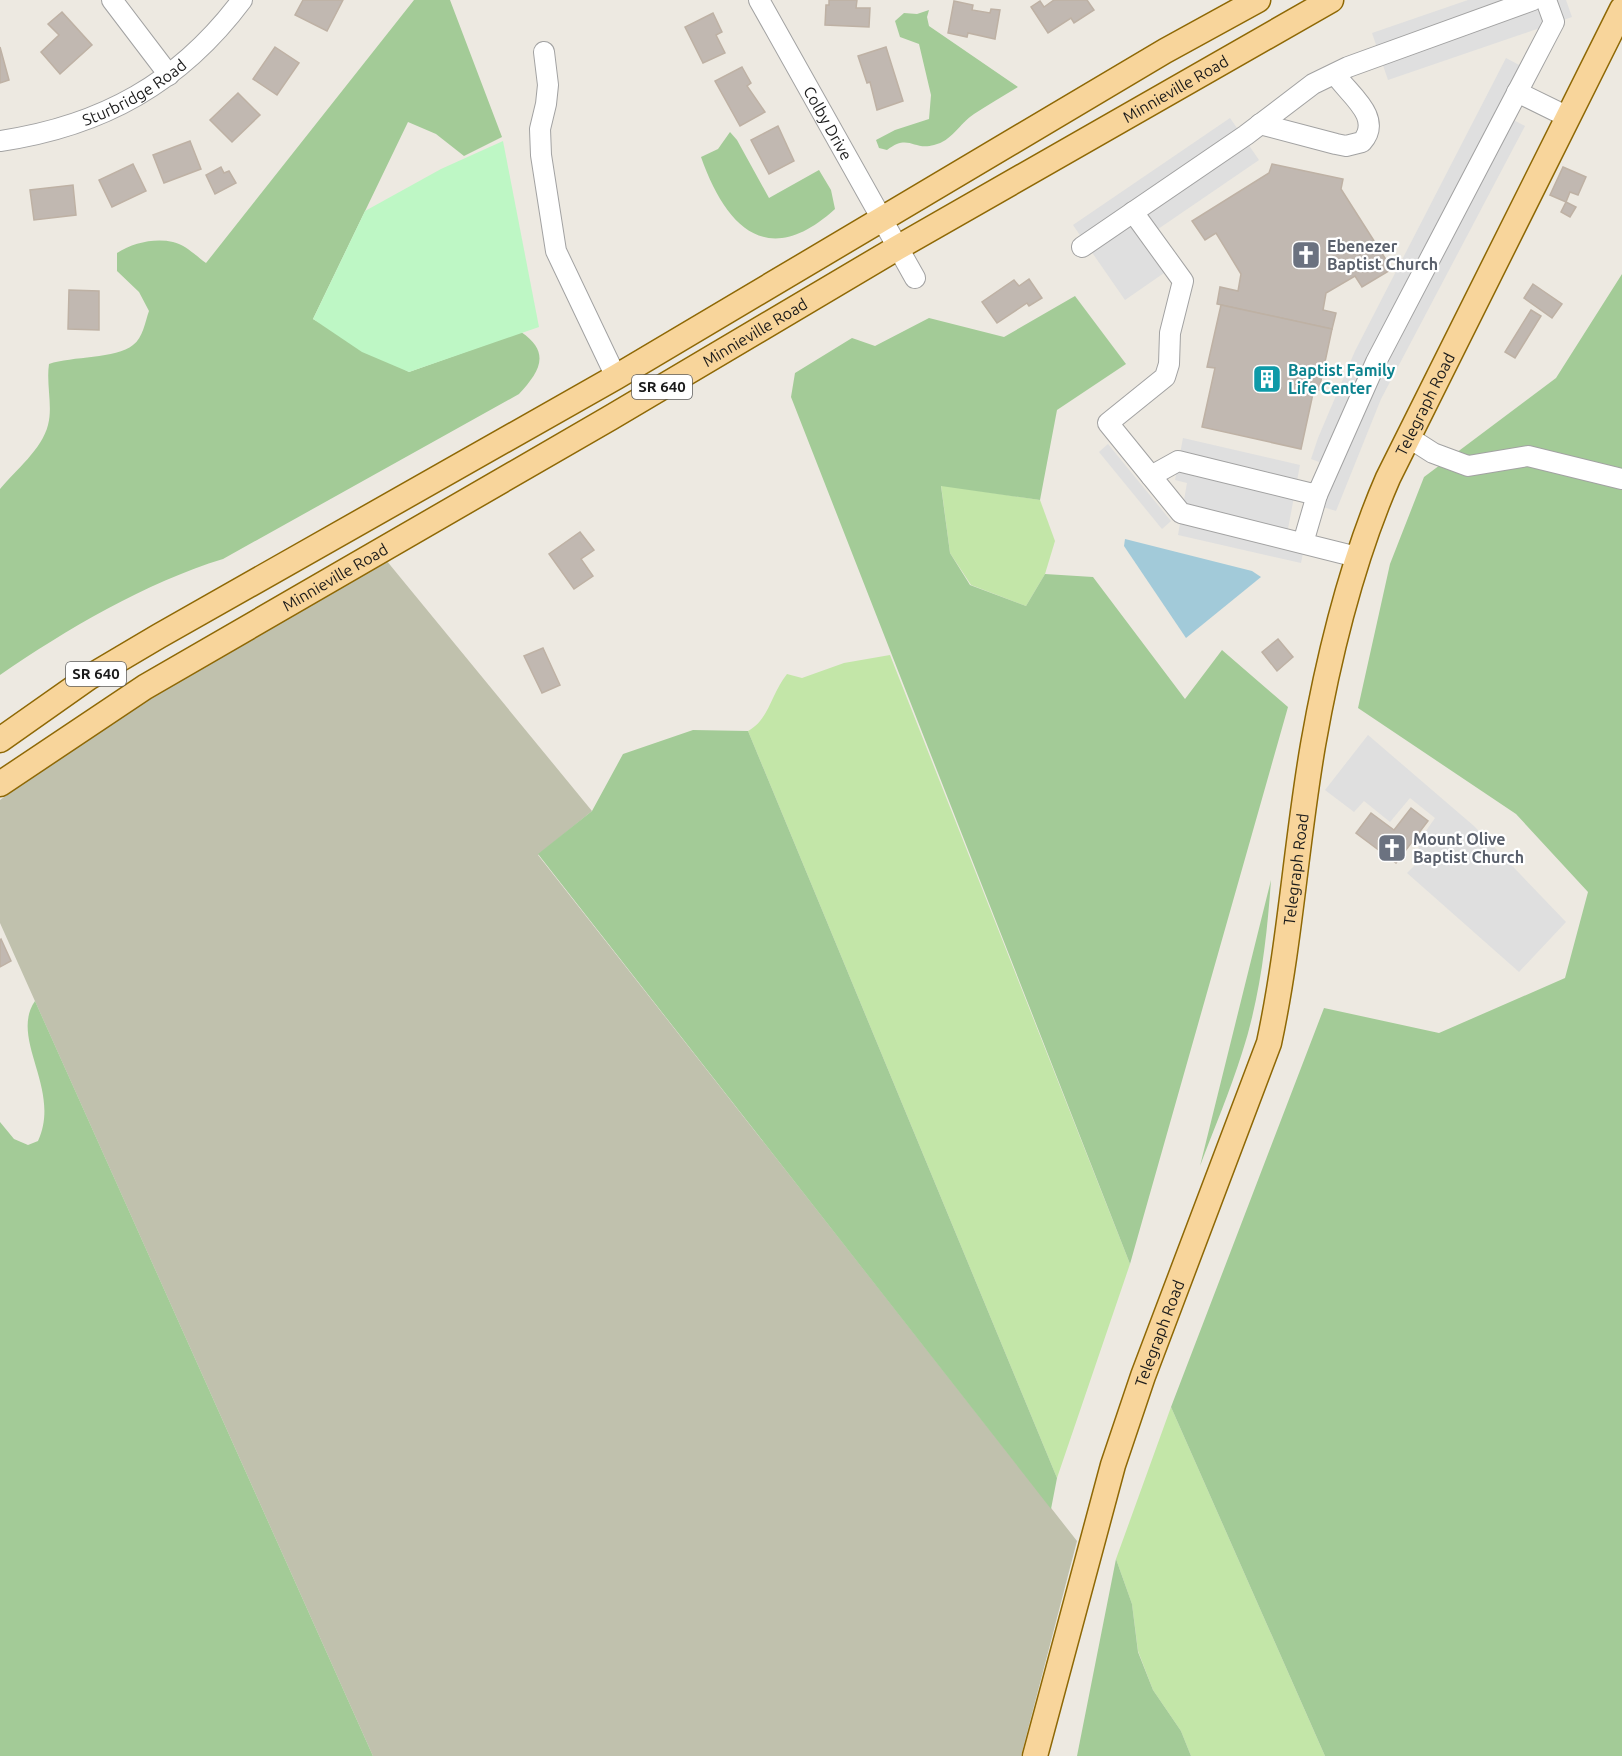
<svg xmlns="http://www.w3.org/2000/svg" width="1622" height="1756" viewBox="0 0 1622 1756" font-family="Ubuntu,sans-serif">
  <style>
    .construction { fill: #c0c1ad }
    .grass { fill: #c3e6a8 }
    .forest { fill: #a3cb97 }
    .park { fill: #bef7c5 }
    .parking { fill: #dfdfdf }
    .water { fill: #a2cad9 }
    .building { fill: #c1b8b1; stroke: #beb1a4; stroke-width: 1.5 }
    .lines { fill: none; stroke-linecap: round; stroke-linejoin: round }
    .minor-casing { stroke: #a2a2a2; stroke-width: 22 }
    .major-casing { stroke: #8e6805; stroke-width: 27 }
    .minor { stroke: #fff; stroke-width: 20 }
    .major { stroke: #f8d59b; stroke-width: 24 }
    .labels { text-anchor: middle; stroke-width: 4.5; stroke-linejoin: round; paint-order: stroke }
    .shield { fill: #fff; stroke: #5f5f5f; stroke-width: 1.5 }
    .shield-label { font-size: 15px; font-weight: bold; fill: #1b1b1b }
    .street-label { font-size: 16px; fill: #1b1b1b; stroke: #fff }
    .worship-label { font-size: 16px; font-weight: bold; fill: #5b616d; stroke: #fff; text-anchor: start }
    .culture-label { font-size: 16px; font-weight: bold; fill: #0d838f; stroke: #fff; text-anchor: start }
  </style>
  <rect width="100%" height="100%" fill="#ede9e1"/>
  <path class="construction" d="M386,560L592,811L538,855L1077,1541L1021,1756H373L0,923V800L126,710Z"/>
  <g class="grass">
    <path d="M941,485L1040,500L1055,541L1045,574L1026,606L971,585L950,553Z"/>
    <path d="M890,655L1130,1264L1057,1478L748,731C769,720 771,694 787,674L802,678L844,663Z"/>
    <path d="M1171,1407L1325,1756H1191L1181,1731L1153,1690L1138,1651L1132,1604L1116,1559Z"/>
  </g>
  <g class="forest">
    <path d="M414,0H450L502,137L464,156L436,134L408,122L313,319L409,372L521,332C552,353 539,372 519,394L223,559C147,582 65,630 0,675V489C16,470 42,449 48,425C53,407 46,384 49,364C72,356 116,359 133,345C143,338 145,322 149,311L139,292L117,271V253C133,243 154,238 173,242C186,245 196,256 206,263Z"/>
    <path d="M929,10L927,17L929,26L1018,87C1003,96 988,105 974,114C959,124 952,141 934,145C913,151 909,133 887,150L879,148L876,140L895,130L929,119L931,95L919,44L900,37L895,21L904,13L917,14Z"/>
    <path d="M730,132L737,140L769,198L819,170L831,190L835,209C768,270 726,228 701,157L718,149Z"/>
    <path d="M1622,274V1756H1325L1171,1407L1324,1008L1439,1033L1565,978L1588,892L1516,814L1358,708L1390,564L1424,477L1556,378Z"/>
    <path d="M1075,296L1126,364L1057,410L1040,500L941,486L950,553L970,585L1026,606L1045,574L1093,577L1185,699L1222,650L1288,707L1130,1264L791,397L795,373L852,338L875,346L929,318L1004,337Z"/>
    <path d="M693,730L748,731L1057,1478L1051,1509L538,854L592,811L623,754Z"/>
    <path d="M1271,880C1267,938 1260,998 1242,1053C1230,1091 1214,1129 1200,1166Z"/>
    <path d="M35,1001L373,1756H0V1122L14,1139L28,1145L38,1141C62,1089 9,1039 35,1001Z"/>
    <path d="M1116,1559L1132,1604L1138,1652L1153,1690L1181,1731L1191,1756H1077Z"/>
  </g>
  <path class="park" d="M503,141L539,327L409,372L362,352L313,319L365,211L441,169Z"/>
  <g class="parking">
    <path d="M1468,0H1566L1572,17L1388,80L1372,33Z"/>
    <path d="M1506,58L1523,67L1500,113L1525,126L1381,399L1336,511L1323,507L1335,468L1311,459L1318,438L1355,351Z"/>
    <path d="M1230,118L1259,160L1142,240L1164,273L1125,300L1073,225Z"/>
    <path d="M1183,438L1300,465L1284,550L1303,553L1301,563L1178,535L1187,483L1175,480Z"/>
    <path d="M1108,444L1171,521L1162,529L1099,452Z"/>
    <path d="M1368,735L1474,826L1566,922L1519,972L1407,873L1418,862L1419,841L1435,818L1410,798L1390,822L1364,801L1354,812L1325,790Z"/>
  </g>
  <path class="water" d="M1125,539L1252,571L1261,577L1186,638L1124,546Z"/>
  <g class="building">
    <path d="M303,0H343L327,31L295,15Z"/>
    <path d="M829,0H857L856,8H870L869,27L825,25L826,5H829Z"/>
    <path d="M1054,0H1087L1094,10L1074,23L1071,18L1048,33L1031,7L1040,1L1044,7Z"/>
    <path d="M954,1L973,5L972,10L990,13L991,9L1000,10L995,39L968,33L967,37L948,33Z"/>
    <path d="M62,12L92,45L60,74L41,52L59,35L48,24Z"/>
    <path d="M713,13L722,32L716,35L725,53L703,63L685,27Z"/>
    <path d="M0,47L9,80L0,83Z"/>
    <path d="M275,47L299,63L277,95L253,79Z"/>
    <path d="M886,47L903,101L877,110L870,82L867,83L858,56Z"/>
    <path d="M742,67L751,83L747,86L765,112L740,126L715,81Z"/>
    <path d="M238,93L260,115L232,142L210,120Z"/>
    <path d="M778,126L794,161L769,174L751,140Z"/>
    <path d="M190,141L201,169L164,183L153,155Z"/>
    <path d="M133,164L146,191L112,207L99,180Z"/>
    <path d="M1272,164L1343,179L1341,189L1392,269L1362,287L1355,276L1326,293L1323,310L1336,313L1332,329L1217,304L1220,287L1238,291L1241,274L1216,233L1205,240L1192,221L1269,173Z"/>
    <path d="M221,167L224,173L229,171L236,183L215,194L206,175Z"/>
    <path d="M1563,167L1586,177L1578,195L1570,192L1566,202L1550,195Z"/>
    <path d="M73,185L76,215L34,220L30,190Z"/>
    <path d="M1566,202L1576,207L1570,217L1561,212Z"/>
    <path d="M1029,279L1042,298L1029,306L1027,303L997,323L982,302L1014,280L1019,286Z"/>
    <path d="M1533,284L1562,304L1552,318L1524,298Z"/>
    <path d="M69,290L99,291V330L68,329Z"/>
    <path d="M1221,305L1332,329L1319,390L1314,389L1301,449L1202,427L1215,368L1207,367Z"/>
    <path d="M1531,310L1541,316L1515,358L1505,352Z"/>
    <path d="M580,532L594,550L581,559L593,576L574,589L549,554Z"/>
    <path d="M1278,639L1293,657L1277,671L1262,652Z"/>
    <path d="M543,648L560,685L542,693L524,656Z"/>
    <path d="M1411,808L1428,821L1396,863L1356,833L1371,813L1394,830Z"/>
    <path d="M1,939L11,961L0,967V940Z"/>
  </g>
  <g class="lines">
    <g class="minor-casing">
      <g id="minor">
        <path d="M112,0L169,75"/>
        <path id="s1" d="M759,0L915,278"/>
        <path d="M544,52L548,85L546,104L540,129L541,155L556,251L616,377"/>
        <path d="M1517,92L1568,117"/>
        <path d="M1260,124L1336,144L1346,146L1362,142C1384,117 1347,93 1335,74"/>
        <path id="s2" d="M0,141C102,126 180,83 242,0"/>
        <path d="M1133,212L1183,281L1170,333L1169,364L1165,377L1108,423L1151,476L1178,461L1317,495L1376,362L1554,22L1546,0"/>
        <path d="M1082,247L1246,135L1313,84L1348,67L1533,0"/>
        <path d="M1408,437L1433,453L1468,466L1528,456L1622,479"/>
        <path d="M1151,476L1181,513L1357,557"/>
        <path d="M1303,543L1317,495"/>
      </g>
    </g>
    <g class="major-casing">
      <g id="major">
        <path d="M0,740L88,678L159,636L616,377L1165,51L1258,0"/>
        <path id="s3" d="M0,784L145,687L610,418L897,248L1331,0"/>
        <path id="s4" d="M1035,1756L1113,1465L1143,1376L1269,1043C1290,945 1296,844 1313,745C1329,654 1351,563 1388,478L1622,9"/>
      </g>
    </g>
    <use href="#minor" class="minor"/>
    <use href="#major" class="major"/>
  </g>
  <defs>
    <g id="church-square" transform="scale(1.5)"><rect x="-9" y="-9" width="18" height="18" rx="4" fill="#6b7280" stroke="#fff"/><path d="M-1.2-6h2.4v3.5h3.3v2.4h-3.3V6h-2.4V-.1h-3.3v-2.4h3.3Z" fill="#fff"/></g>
    <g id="building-square" transform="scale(1.5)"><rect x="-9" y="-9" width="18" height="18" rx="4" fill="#0f9aa8" stroke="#fff"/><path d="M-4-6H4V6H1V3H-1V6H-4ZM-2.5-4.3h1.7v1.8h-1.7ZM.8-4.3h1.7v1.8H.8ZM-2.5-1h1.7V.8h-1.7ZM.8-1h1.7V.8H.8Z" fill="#fff"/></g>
  </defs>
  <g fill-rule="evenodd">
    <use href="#church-square" x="1306" y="255"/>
    <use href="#building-square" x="1267" y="379"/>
    <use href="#church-square" x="1392" y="848"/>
  </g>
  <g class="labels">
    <g class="shield">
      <rect x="632" y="375" width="60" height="24" rx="4.5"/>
      <rect x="66" y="662" width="60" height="24" rx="4.5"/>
    </g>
    <g class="shield-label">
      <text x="662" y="392">SR 640</text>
      <text x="96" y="679">SR 640</text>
    </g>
    <g class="street-label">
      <text dy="6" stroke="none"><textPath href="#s3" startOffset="1366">Minnieville Road</textPath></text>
      <text dy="6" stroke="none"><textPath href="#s2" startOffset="144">Sturbridge Road</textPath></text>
      <text dy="6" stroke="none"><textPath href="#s1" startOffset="141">Colby Drive</textPath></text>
      <text dy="6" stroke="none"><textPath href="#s3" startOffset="880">Minnieville Road</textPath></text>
      <text dy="6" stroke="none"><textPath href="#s4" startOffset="1413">Telegraph Road</textPath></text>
      <text dy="6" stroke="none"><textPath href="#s3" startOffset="394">Minnieville Road</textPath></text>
      <text dy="6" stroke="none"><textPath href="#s4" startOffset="927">Telegraph Road</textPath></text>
      <text dy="6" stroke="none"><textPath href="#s4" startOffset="441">Telegraph Road</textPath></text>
    </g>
    <g class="worship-label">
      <text x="1327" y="252">Ebenezer<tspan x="1327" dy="18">Baptist Church</tspan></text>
      <text x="1413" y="845">Mount Olive<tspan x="1413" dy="18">Baptist Church</tspan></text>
    </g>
    <g class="culture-label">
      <text x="1288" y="376">Baptist Family<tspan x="1288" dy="18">Life Center</tspan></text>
    </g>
  </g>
</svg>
